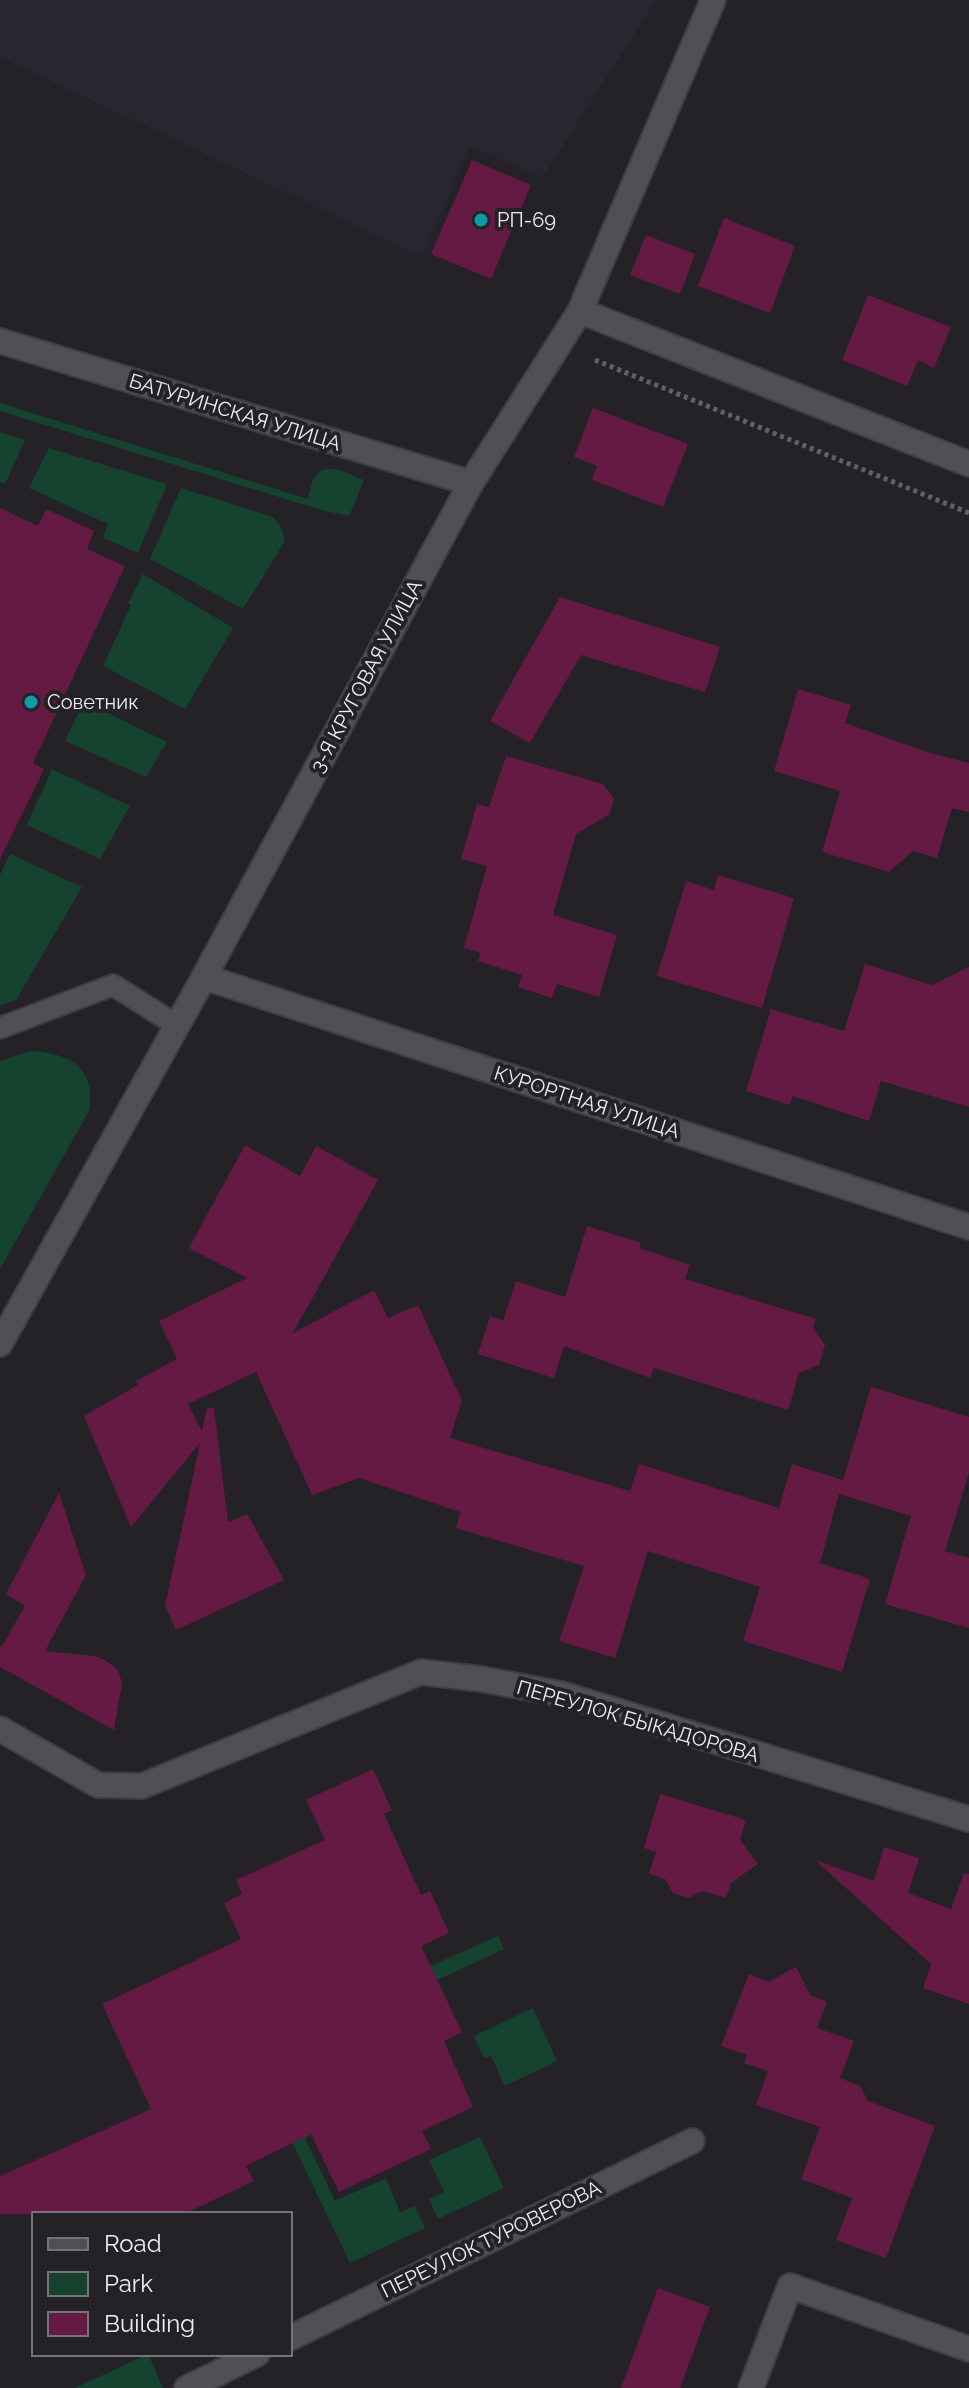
<svg xmlns="http://www.w3.org/2000/svg" width="969" height="2388" viewBox="0 0 969 2388" font-family="Raleway,sans-serif">
  <style>
    .built { fill: #292531 }
    .green { fill: #164230 }
    .building { fill: #641a42 }
    .lines { fill: none; stroke-linecap: round; stroke-linejoin: round }
    .service-casing { stroke: #3f3d42; stroke-width: 24 }
    .minor-casing { stroke: #3f3d42; stroke-width: 28 }
    .path { stroke: #636166; stroke-width: 5; stroke-dasharray: 4 4; stroke-linecap: butt }
    .service { stroke: #514e55; stroke-width: 20 }
    .minor { stroke: #514e55; stroke-width: 24 }
    .culture-dot { fill: #0f9aa8; stroke: #242227; stroke-width: 3 }
    .labels { text-anchor: middle; stroke-width: 8; stroke-linejoin: round; paint-order: stroke }
    .poi-label { font-size: 20px; fill: #efedf1; stroke: #242227; text-anchor: start }
    .street-label { font-size: 20px; fill: #efedf1; stroke: #242227 }
  </style>
  <rect width="100%" height="100%" fill="#242227"/>
  <path class="built" d="M0,0H656L543,177L470,146L422,257L0,57Z"/>
  <g class="green">
    <path d="M0,403L308,499C310,492 311,481 316,475C328,461 351,475 364,480L349,516L321,510L0,411Z"/>
    <path d="M0,432L25,440L5,484L0,482Z"/>
    <path d="M49,448L167,484L138,553L103,538L108,524L29,488Z"/>
    <path d="M181,488L273,517L282,529L285,541L243,609L150,559Z"/>
    <path d="M143,574L233,628L185,709L103,666L131,605L128,603Z"/>
    <path d="M84,701L167,742L146,777L65,741Z"/>
    <path d="M52,769L130,806L100,859L27,825Z"/>
    <path d="M10,854L82,887L16,1000L0,1006V875Z"/>
    <path d="M30,1051C69,1053 97,1067 89,1111L0,1269V1061Z"/>
    <path d="M498,1936L504,1949L287,2050L324,2129L305,2138L335,2201L386,2178L400,2212L415,2206L425,2228L350,2263L249,2052L372,1992Z"/>
    <path d="M533,2008L557,2061L505,2086L491,2056L484,2058L474,2036Z"/>
    <path d="M480,2137L504,2188L438,2219L429,2199L444,2192L429,2160Z"/>
    <path d="M148,2354L163,2388H75Z"/>
  </g>
  <g class="building">
    <path d="M472,160L531,185L491,279L431,254Z"/>
    <path d="M724,218L795,246L770,313L698,286Z"/>
    <path d="M646,235L695,254L680,294L630,275Z"/>
    <path d="M868,295L951,327L934,368L918,360L907,386L842,360Z"/>
    <path d="M593,408L688,444L663,507L592,480L597,466L574,457Z"/>
    <path d="M0,508L38,526L46,509L94,531L87,549L125,566L33,763L44,769L0,859Z"/>
    <path d="M560,597L720,647L705,692L581,655L530,743L490,721Z"/>
    <path d="M798,689L851,705L845,723L930,753L969,763V812L952,808L937,858L913,851L889,872L822,852L840,791L774,771Z"/>
    <path d="M506,756L603,784L614,799L609,815L576,834L553,915L617,935L599,997L557,984L552,998L518,987L522,975L478,961L481,953L464,948L487,866L461,859L477,804L489,807Z"/>
    <path d="M718,875L794,898L762,1008L657,976L686,881L714,890Z"/>
    <path d="M865,964L932,985L969,967V1107L881,1081L869,1121L793,1096L790,1105L746,1091L771,1009L844,1031Z"/>
    <path d="M245,1145L300,1176L316,1146L378,1180L293,1333L374,1290L388,1318L418,1305L462,1401L450,1438L630,1491L639,1464L779,1508L792,1464L843,1480L871,1387L969,1417V1473L945,1551L969,1558V1628L885,1604L911,1516L839,1494L820,1563L870,1579L842,1672L743,1641L760,1587L648,1551L615,1658L559,1641L584,1566L456,1528L460,1512L359,1478L312,1495L256,1372L188,1404L202,1431L207,1408H214L228,1522L247,1514L284,1580L176,1630L165,1606L200,1443L131,1527L84,1416L138,1385L136,1381L177,1359L159,1321L247,1278L189,1248Z"/>
    <path d="M587,1226L641,1243L639,1248L690,1265L685,1279L816,1319L813,1328L825,1345L819,1365L799,1373L788,1410L654,1368L650,1378L564,1346L554,1378L478,1354L490,1316L503,1321L516,1281L565,1297Z"/>
    <path d="M59,1493L86,1575L45,1651L94,1656L105,1660L118,1670L122,1683L114,1730L0,1667V1646H2L25,1606L6,1594Z"/>
    <path d="M373,1769L392,1810L384,1814L421,1895L430,1891L449,1933L421,1946L462,2032L444,2041L473,2107L422,2131L431,2149L339,2192L311,2134L246,2166L254,2181L184,2214H0V2176L151,2109L102,2004L241,1939L224,1903L242,1894L236,1880L325,1840L306,1800Z"/>
    <path d="M660,1794L746,1820L740,1840L758,1864L731,1883L726,1898L703,1891L688,1898L673,1893L665,1879L649,1874L656,1852L644,1848Z"/>
    <path d="M884,1847L919,1858L908,1893L951,1909L964,1873L969,1874V2004L923,1988L931,1964L817,1862L818,1861L874,1881Z"/>
    <path d="M796,1967L810,1995L827,2002L817,2028L854,2041L840,2078L860,2086L868,2101L935,2126L886,2258L836,2240L852,2198L801,2179L820,2127L756,2105L768,2071L744,2063L747,2055L721,2046L749,1974L768,1982Z"/>
    <path d="M658,2288L710,2307L680,2388H621Z"/>
  </g>
  <g class="lines">
    <g class="service-casing">
      <path id="service" d="M0,1028L113,985L176,1025"/>
    </g>
    <g class="minor-casing">
      <g id="minor">
        <path d="M580,311L969,464"/>
        <path d="M0,341L471,483"/>
        <path d="M204,977L969,1227"/>
        <path d="M0,1344L204,977L471,483L580,311L713,0"/>
        <path d="M0,1729L98,1785L142,1786L421,1672L481,1679L561,1694L969,1819"/>
        <path d="M290,2338L692,2141"/>
        <path d="M187,2388L257,2354"/>
        <path d="M751,2388L790,2286L969,2349"/>
      </g>
    </g>
    <path class="path" d="M595,360L969,513"/>
    <use href="#service" class="service"/>
    <use href="#minor" class="minor"/>
  </g>
  <g class="culture-dot">
    <circle cx="481" cy="220" r="8"/>
    <circle cx="31" cy="702" r="8"/>
  </g>
  <g class="labels">
    <g class="poi-label">
      <text x="497" y="227">РП-69</text>
      <text x="47" y="709">Советник</text>
    </g>
    <g class="street-label">
      <text transform="translate(235 412) rotate(17)" y="7">БАТУРИНСКАЯ УЛИЦА</text>
      <text transform="translate(366 676) rotate(-62)" y="7">3-Я КРУГОВАЯ УЛИЦА</text>
      <text transform="translate(587 1102) rotate(18)" y="7">КУРОРТНАЯ УЛИЦА</text>
      <text transform="translate(638 1721) rotate(16)" y="7">ПЕРЕУЛОК БЫКАДОРОВА</text>
      <text transform="translate(491 2239) rotate(-26)" y="7">ПЕРЕУЛОК ТУРОВЕРОВА</text>
    </g>
  </g>
  <rect x="32" y="2212" width="260" height="144" fill="#242227" stroke="#757378" stroke-width="2"/>
  <rect x="48" y="2238" width="40" height="12" fill="#514e55" stroke="#757378" stroke-width="2"/>
  <text x="104" y="2252" font-size="24" fill="#efedf1">Road</text>
  <rect x="48" y="2272" width="40" height="24" fill="#164230" stroke="#757378" stroke-width="2"/>
  <text x="104" y="2292" font-size="24" fill="#efedf1">Park</text>
  <rect x="48" y="2312" width="40" height="24" fill="#641a42" stroke="#757378" stroke-width="2"/>
  <text x="104" y="2332" font-size="24" fill="#efedf1">Building</text>
</svg>
